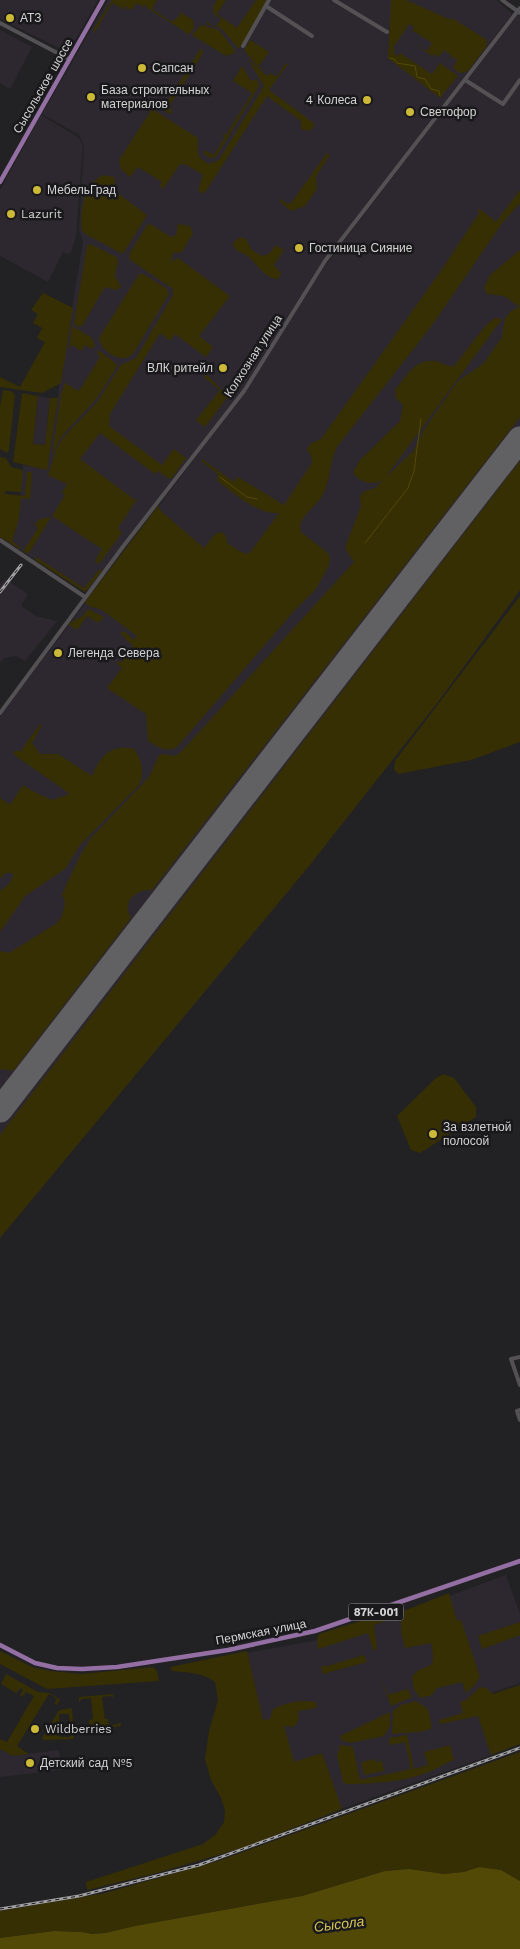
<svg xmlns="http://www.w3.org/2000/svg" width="520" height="1949" viewBox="0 0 520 1949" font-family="'Work Sans',sans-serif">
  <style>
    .built { fill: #2d282f }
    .green { fill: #362f04 }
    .water { fill: #534907 }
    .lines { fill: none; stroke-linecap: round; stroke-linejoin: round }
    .stream { stroke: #534907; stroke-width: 1 }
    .runway { stroke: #616062; stroke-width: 25 }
    .minor { stroke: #535154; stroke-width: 4 }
    .major { stroke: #946fa3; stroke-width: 4.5 }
    .rail-casing { stroke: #a09fa1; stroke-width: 3 }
    .rail { stroke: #19181a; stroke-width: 1; stroke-dasharray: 4; stroke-linecap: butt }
    .poi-dot { fill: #ccb938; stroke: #19181a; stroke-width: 2 }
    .labels { text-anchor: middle; stroke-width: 5; stroke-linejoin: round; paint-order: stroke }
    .shield { fill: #19181a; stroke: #9c9b9c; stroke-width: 1 }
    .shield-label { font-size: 11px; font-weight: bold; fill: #d4d3d4 }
    .poi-label { font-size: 12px; fill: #d4d3d4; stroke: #19181a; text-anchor: start }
    .street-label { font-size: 12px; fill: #d4d3d4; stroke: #19181a }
    .water-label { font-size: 14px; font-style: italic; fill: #d5c457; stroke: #19181a }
  </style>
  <rect width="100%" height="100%" fill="#222123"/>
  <g class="built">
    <path d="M0,0H98L71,47L65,51L0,19Z"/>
    <path d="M108,0H497L512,14L319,267L235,401L90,589L85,592L9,543L18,519L23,465L46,469L83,241L79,230L84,146L79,135L42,114Z"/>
    <path d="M520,10V590L438,702L309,866L0,1238V716L229,413L324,267Z"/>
    <path d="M0,30L32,47L10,89L0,83Z"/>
    <path d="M41,115L78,137L83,146L76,237L71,252L68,254L63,252L48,282L0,256V190Z"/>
    <path d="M38,396L50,398L45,445L33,444Z"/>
    <path d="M5,579L28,594L21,606L36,616L57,621L25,661L16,656L4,658L0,663V584Z"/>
    <path d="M506,1575L520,1614V1683L472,1700L492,1755L341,1809L322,1754L293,1763L262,1721L247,1653L317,1640L397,1615Z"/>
    <path d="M0,1749L13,1756L59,1750L61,1770L0,1777Z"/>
  </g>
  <g class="green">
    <path d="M112,0H157L152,9L172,22L179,16L182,9L181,13L193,20L194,28L188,35L184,31L147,8L145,4L144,7L136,3L132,10L123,5L127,11L112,3L95,32L93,30Z"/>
    <path d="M217,0H226L217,14L237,28L256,0H268L239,49L221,28L206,24L207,22L216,27L221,19L214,14L213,7Z"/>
    <path d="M391,0H406L451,20L452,18L487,40L486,47L468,71L460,73L453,68L457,60L451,56L446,62L451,55L444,50L439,57L435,54L432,56L414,43L427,51L432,43L412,30L414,27L409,24L393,48L395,50L393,53L398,56L400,53L432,74L440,63L458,76L440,98L388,58Z"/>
    <path d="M201,25L219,30L236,52L226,56L192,35Z"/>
    <path d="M250,40L269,52L259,66L265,71L259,68L244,50Z"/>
    <path d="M201,48L203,53L170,105L172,113L169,114L164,110L165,105Z"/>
    <path d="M247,58L267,76L270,73L277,77L285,64H288L269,90L315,124L310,131L301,129V121L267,96L204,194L198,190L203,175L187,165L180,164L163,189L160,186L162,182L138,167L130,177L121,169L119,160L152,109L198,138C198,151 195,157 209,164L219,160L264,86Z"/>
    <path d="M242,66L251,81L257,79L259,86L216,157L210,158L204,154L203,150L214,155L224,138L223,133L226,135L252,93L233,81Z"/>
    <path d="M327,153L330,155L316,176L317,189L305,206L291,211L280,202L281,199L287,204L291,203Z"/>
    <path d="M103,175L114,177L116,192L147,215L123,254L89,236L82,231C80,210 83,185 103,175Z"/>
    <path d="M520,190V203L503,222L433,324L337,447C329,463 331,481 322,496C316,507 296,518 301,532L328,553L330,558L329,565L316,589L294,611L177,747C166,753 158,747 148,741L146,714L107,688L122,668L116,663L118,661L121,663L133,646L120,633L124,631L134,640L137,636L102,610L89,606L85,602L158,506L161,511L204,548L215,534L222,532L226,536L227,543L241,552L248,554L251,551L279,513C255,514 235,493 217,481L218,474L201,461L202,459L234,482L238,477L284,505L312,463L311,455L307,450L310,444L321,439L440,272L479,213L478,210L480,209L496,222Z"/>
    <path d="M150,224L171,237L176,235L178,224L190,226L193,233L182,252L173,253L171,262L178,258L230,296L199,336L213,347L206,357L175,334L170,341L160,333L110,414L109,426L162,465L174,449L186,458L172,478L169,479L158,471L155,474L100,433L80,459L135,500L138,498L118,528L122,533L99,564L95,561L102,549L52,516L65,495L62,493L67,484L48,475L56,450L63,438L98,401L121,365L136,358L173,295V289L129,259L130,253L147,225Z"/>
    <path d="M240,237L246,239L252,250L262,256L269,254L276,245L284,250L274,265L281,273L278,279C265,279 257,264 249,257C244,253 238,252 234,248L233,243Z"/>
    <path d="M90,244L116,257L118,261L115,276L121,286L117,290L105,287L82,326L77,327L74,323L87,246Z"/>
    <path d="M520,250V305L518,306L504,296L487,294L484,288L490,275Z"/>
    <path d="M139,274H143L166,288L169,294L133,354C121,365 102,352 99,338Z"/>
    <path d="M43,293L73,308L61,383L42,393L0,387V377L20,387L45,342L37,338L42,328L33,323L38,314L31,310Z"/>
    <path d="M520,306V417L152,890C136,889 121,901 131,918L13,1071L0,1069V951L9,953L57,923L62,916L65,903L62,894L81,854L90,839L149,777L159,755L162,754L175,756L181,752L354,562L346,550V545L361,506L360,497L363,492L375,488L383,480C373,486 359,483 353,472L360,460L400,421L403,405L396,398L395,390C406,377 415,358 435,361C442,362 446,367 454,366L486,325L495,318L502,319L385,478L414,450L423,431L458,381L483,364L502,337L505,318L510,312Z"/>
    <path d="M72,326L91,337L95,345L92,349L85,345L81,351L72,345L69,349Z"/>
    <path d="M98,350L118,365L97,398L62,436L52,455L61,394L65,383L79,391L100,357L97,353Z"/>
    <path d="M206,374L228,396L205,427L196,420L220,390L204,377Z"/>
    <path d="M3,390L11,391L15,395L9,450L7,453L0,449V407Z"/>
    <path d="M22,393L38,396L33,444L45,445L50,398H58L47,470L13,462Z"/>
    <path d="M0,457L6,458L11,467L23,470L21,492L5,491V494L25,496L27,472H32L30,499L21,498L19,519L12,541L21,548L20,549L0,537Z"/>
    <path d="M520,461V590L438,702L309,866L0,1238V1135Z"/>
    <path d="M51,517L29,553H25L24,550L38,528L34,525L40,519Z"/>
    <path d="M36,557L84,588L100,569L102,571L85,592L35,560Z"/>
    <path d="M520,596V742L471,760L398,774L394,769L395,761Z"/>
    <path d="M88,609L104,617L98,623L87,616L77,630L68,624L83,616Z"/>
    <path d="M40,724L42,725L32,743L40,754H58L92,776C100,756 111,744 134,749C142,761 145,771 139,785L80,845L65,869L25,896L0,932V891L10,883L13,876L12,873H5L0,879V798L10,805L23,785C33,792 41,795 52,800L70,794L13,754L16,750L20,752Z"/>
    <path d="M443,1074L454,1078L476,1107V1117L420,1153L411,1150L397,1116L436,1078Z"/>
    <path d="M449,1593L457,1621L461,1620L480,1677L475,1685L466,1693L462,1682L437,1688L432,1695L420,1698L414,1690L412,1677C425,1659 438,1677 431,1643L405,1648L401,1632V1612Z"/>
    <path d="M396,1610L399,1616L374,1625L377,1649L373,1650L368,1633L318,1649L317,1639L319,1634Z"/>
    <path d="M520,1622V1635L482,1649L478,1636Z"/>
    <path d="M0,1651L32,1667L50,1671L81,1674L153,1667L157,1671L159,1681L47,1689L0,1664Z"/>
    <path d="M247,1651L263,1720L270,1719L273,1709C285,1703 304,1698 317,1703L316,1708L298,1711L299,1720L294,1727L284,1726L294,1762L322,1753L342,1809L242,1848L157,1873L87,1890L86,1882L203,1844L216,1834L224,1822L225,1811L221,1798L211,1780L205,1759L209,1731L218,1700L215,1682C204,1673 185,1672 172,1671L170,1667Z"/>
    <path d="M364,1655L367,1662L323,1674L321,1666H327Z"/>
    <path d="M6,1674L38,1692L49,1693L60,1699L57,1705L54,1704L57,1699L49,1694L17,1746L29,1754L13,1756L0,1749V1739L7,1742L34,1696L26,1692L22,1697L20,1696L23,1690L21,1688L16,1693L1,1684Z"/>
    <path d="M380,1677L388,1695L408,1689L412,1697L391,1706Z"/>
    <path d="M520,1685V1744L491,1755L478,1716L440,1724L439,1720L463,1713L460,1702L466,1700L480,1687L486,1688L493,1694Z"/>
    <path d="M113,1694V1698L111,1696L102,1697L105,1719H108L109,1726L121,1723V1726L77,1731L78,1726L81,1725L82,1729L90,1728L89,1720L93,1719L91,1698L82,1699L79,1702V1697Z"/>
    <path d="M416,1701L428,1709L432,1728C420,1734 405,1732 392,1734L393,1711L401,1705Z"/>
    <path d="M72,1708L73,1723L70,1724L69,1714H59L60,1737H70V1727H73L74,1739L44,1740L42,1738L59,1710Z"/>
    <path d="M390,1712V1726L384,1736L350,1743L341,1740L340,1736Z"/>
    <path d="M407,1735L414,1769L428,1765L424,1752L450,1745L454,1760C445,1763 437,1769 429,1772C403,1782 373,1784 346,1784L343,1782L337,1756L340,1745L353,1747L360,1780L411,1769L405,1742L390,1745L389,1738Z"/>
    <path d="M520,1752V1881L501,1870L479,1867L464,1872L444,1874L409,1869L385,1871L302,1896L135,1926L106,1933L91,1934L81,1932L54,1931L0,1938V1911L105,1893L218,1861Z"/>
    <path d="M375,1759L376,1762L382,1761L384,1771L364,1775L361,1762Z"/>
  </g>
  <path class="water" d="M479,1867L501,1870L520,1881V1949H0V1938L54,1931L81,1932L92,1934L106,1933L135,1926L302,1896L385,1871L409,1869L444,1874L464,1872Z"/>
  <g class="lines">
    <g class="stream">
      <path d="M389,58L394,59L397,63L415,66L417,77L425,79L431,89L439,91L440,96"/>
      <path d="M220,477L247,497L257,499"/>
      <path d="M365,543L408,488L414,471L421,419"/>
    </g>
    <path class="runway" d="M0,1110L520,439"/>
    <g class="minor">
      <path d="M334,0L387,32"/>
      <path d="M502,0L520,13"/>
      <path d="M266,6L312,36"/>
      <path d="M0,23L69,59"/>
      <path d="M243,46L269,0"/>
      <path d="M465,80L503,104L520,80"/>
      <path d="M0,540L85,597"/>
      <path d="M0,713L122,548L244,391L325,261L520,8"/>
      <path d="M520,1357L511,1359L520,1385"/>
      <path d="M520,1410L517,1411L520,1420"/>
    </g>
    <g class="major">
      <path d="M0,182L103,0"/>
      <path d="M0,1645L35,1663L57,1668L82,1669L117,1667L228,1650L315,1631L520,1561"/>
    </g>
    <g class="rail-casing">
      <g id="rail">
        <path d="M0,592L21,565"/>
        <path d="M0,1909L79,1896L199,1865L520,1748"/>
      </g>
    </g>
    <use href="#rail" class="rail"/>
  </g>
  <g class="poi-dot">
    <circle cx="10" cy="18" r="5"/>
    <circle cx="142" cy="68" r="5"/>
    <circle cx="91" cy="97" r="5"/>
    <circle cx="367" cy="100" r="5"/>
    <circle cx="410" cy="112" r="5"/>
    <circle cx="37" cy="190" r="5"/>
    <circle cx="11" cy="214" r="5"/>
    <circle cx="299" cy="248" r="5"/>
    <circle cx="223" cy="368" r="5"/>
    <circle cx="58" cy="653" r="5"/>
    <circle cx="433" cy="1134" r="5"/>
    <circle cx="35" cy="1729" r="5"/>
    <circle cx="30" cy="1763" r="5"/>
  </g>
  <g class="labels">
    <rect class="shield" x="348.5" y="1603.5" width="55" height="17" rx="4"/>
    <g class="shield-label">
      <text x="376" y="1616">87К-001</text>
    </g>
    <g class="poi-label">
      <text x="20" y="22">АТЗ</text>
      <text x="152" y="72">Сапсан</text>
      <text x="101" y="94">База строительных<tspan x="101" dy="14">материалов</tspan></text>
      <text x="357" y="104" text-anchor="end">4 Колеса</text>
      <text x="420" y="116">Светофор</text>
      <text x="47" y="194">МебельГрад</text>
      <text x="21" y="218">Lazurit</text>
      <text x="309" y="252">Гостиница Сияние</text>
      <text x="213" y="372" text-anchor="end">ВЛК ритейл</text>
      <text x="68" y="657">Легенда Севера</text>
      <text x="443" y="1131">За взлетной<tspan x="443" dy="14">полосой</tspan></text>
      <text x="45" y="1733">Wildberries</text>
      <text x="40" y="1767">Детский сад №5</text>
    </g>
    <g class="street-label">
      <text transform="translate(43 86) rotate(-60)" y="4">Сысольское шоссе</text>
      <text transform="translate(253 356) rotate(-57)" y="4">Колхозная улица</text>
      <text transform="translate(261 1632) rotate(-11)" y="4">Пермская улица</text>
    </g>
    <g class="water-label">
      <text transform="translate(339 1924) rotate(-7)" y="5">Сысола</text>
    </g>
  </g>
</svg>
